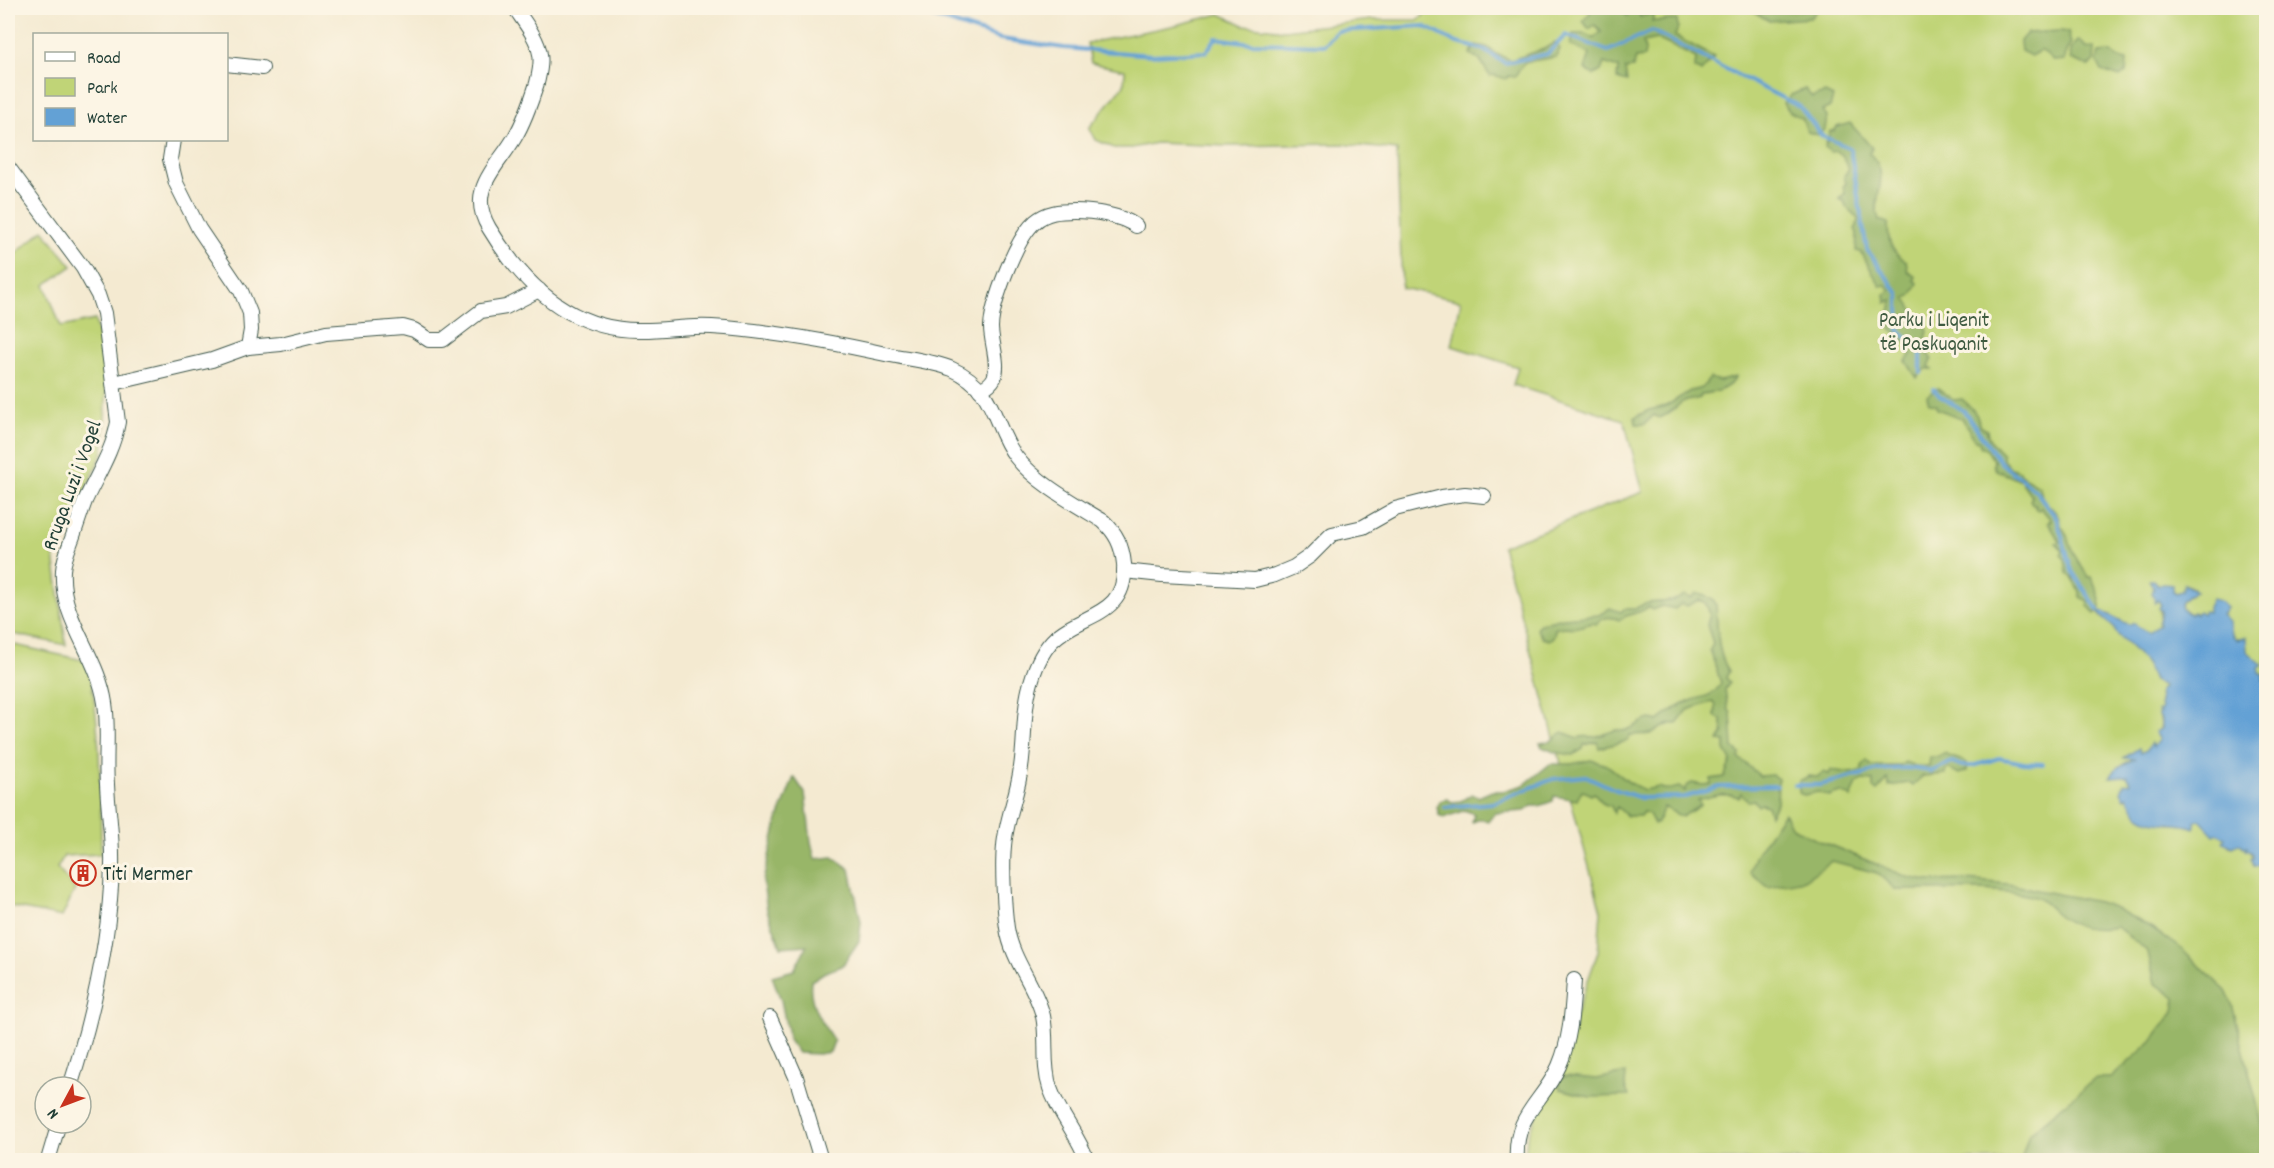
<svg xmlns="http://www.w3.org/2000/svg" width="2274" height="1168" viewBox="0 0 2274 1168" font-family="Dekko,sans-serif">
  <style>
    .green { fill: #c0d477; stroke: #708856; stroke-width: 1.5 }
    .forest { fill: #98b668; stroke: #5c7a4e; stroke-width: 1.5 }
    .water { fill: #63a1d5; stroke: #416f84; stroke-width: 1.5 }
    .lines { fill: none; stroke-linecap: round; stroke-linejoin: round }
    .stream { stroke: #63a1d5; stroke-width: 4 }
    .street-casing { stroke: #3f574c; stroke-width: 16 }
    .street { stroke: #fff; stroke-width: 14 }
    .labels { text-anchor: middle; stroke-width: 6; stroke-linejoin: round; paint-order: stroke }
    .park-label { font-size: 21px; fill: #3f5b41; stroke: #fcf5e5 }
    .street-label { font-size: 21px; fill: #1f3d34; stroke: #fcf5e5 }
    .poi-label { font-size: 21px; fill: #1f3d34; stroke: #fcf5e5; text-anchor: start }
  </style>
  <rect width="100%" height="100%" fill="#fcf5e5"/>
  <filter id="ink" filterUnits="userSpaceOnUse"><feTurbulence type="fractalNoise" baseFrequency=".0167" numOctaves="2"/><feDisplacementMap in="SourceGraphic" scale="12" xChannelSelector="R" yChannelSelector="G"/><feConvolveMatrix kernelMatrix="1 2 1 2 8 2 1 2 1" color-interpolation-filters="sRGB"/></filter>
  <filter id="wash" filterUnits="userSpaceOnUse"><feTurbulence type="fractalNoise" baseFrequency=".008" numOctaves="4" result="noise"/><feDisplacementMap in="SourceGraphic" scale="24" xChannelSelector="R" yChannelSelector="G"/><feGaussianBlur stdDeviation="1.35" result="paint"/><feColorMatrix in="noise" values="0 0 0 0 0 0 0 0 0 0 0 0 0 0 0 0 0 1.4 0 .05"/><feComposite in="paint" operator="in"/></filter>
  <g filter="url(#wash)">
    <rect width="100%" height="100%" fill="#f4ead1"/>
    <g class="green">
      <path d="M1430,8H2266V681L2263,680L2264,675L2260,673L2259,668L2262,665L2247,651L2243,639H2236C2228,633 2227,624 2222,616L2227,608L2203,615L2193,612L2190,614L2182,609C2180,601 2184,598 2191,595L2193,588L2185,584L2182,591L2176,593L2171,587L2156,584L2154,588L2161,605L2158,628L2149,633L2133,624L2131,625C2119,621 2110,613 2098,611C2101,619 2105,619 2111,624C2114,628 2115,633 2119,636C2134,649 2147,662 2154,681L2165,685L2159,691L2161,711V714H2159L2161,724L2158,736L2160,740L2153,747L2140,753L2139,749L2125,757L2135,758L2118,767L2111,777L2128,775L2130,783L2124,795L2131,801L2137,813L2169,824L2193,825L2195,821L2200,820L2209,828L2226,838L2229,846L2233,847L2240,843C2249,850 2253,854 2253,865L2255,867L2261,865L2266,866V1160H1525L1527,1137L1572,1035L1574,1020L1598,952L1601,911L1502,546L1643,492L1624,420L1513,385L1518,367L1452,346L1461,301L1402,288L1397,150L1341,144L1228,146L1156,143L1132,148H1114L1096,140L1089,128L1124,85L1125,70L1091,63L1087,43L1172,26L1220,14L1244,25L1284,30L1372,20H1419Z"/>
      <path d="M43,230L72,266L45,285L61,327L95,320L107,384L103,452L54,556L66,645L8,633V260Z"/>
      <path d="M8,645H15L87,661C102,724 100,790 101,854L64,856L57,868L75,889L62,917L8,906Z"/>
    </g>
    <g class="forest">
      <path d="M1589,8H1617L1620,11L1628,16L1632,8L1640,13V17L1655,12L1652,21C1661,22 1668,19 1677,20L1678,28L1675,36L1714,57L1701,72L1695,68L1696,58L1657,39L1643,42L1645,50L1644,57L1636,58L1633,68L1625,69L1627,82L1617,79L1618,68L1604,63L1601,71L1594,75L1585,69L1590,54L1570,45L1573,34H1585L1594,38L1601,32L1595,25L1589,29L1583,21L1590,13Z"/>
      <path d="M1748,8H1819L1810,18L1769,21Z"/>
      <path d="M2060,31L2068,32L2071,44L2066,51L2065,60L2053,61L2041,50L2031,56L2021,51L2020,41L2027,33Z"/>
      <path d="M2079,40L2086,47L2095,48L2094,61L2089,66L2071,59L2070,50Z"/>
      <path d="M1555,42L1560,49L1556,57L1525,62L1514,77L1509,76L1506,79L1494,75L1490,76L1479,59L1470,54L1476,45L1487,47L1496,54L1511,60L1544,49Z"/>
      <path d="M2111,52L2118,58L2127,60L2126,72L2120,77L2102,71L2097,61L2099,53Z"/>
      <path d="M1805,89L1812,97L1825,93L1833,97L1830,107L1822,111L1827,117L1825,129L1818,135L1808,132L1801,118L1790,112L1783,103L1791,95Z"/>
      <path d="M1850,123L1872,148L1869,153C1894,176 1870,196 1879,220L1888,223C1888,240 1890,252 1906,261L1908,272L1916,277L1914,280L1918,283L1911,296L1906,298L1914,313L1910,316L1912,321L1925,323C1931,333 1926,336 1923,345L1932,359L1929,366L1932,369H1926L1917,378L1906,361L1911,354L1909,348L1910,346L1904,340L1901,344L1894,339L1898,333L1891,330V322L1888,314L1891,309L1892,300L1886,303L1885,294L1891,290L1886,285L1880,286L1861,252L1856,251L1857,233L1855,229L1857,226L1858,218L1846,207L1844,201L1839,199L1845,193L1843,187L1846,183L1844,176L1848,170L1843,156L1837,151L1830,152L1825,147L1830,131H1834L1837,127Z"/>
      <path d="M1736,377C1729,389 1715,393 1701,394L1700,398L1682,402L1668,414L1659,418L1654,415L1645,424H1636L1635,417L1649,410L1666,406L1690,391L1702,388L1710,378L1720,381Z"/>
      <path d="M1938,388L1954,400L1962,399C1971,407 1979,414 1979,426L1987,430C1987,441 1997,448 2003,455V460L2011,468L2019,471L2020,475L2039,486C2041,489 2041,493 2042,496C2047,507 2060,511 2060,524C2066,530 2070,543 2073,551C2076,560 2083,568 2088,577H2092C2095,586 2101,598 2101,607L2095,614L2088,605V601L2080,597V591L2072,578H2074L2067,573L2065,559L2061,555L2063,550L2056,543L2060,542L2048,522L2051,520L2041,508L2038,510L2035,508L2036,505H2033L2030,500L2032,497L2021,481L1996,470L1993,465L1994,461L1987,450L1980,446L1979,441L1975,440L1962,418C1953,416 1947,412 1937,409L1936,405L1929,403L1927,396Z"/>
      <path d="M1696,593L1713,599L1716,605C1718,627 1716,652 1729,671L1726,678L1730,683L1725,689L1728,709L1731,713L1733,748L1740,754L1739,758L1760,776L1772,775L1778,779L1777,803L1770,815L1767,806L1761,804L1758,806L1754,800L1748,801L1741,793L1739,797C1723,792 1713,796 1698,800L1701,805L1682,817L1664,807L1657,823L1654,824L1649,814L1643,812L1640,816H1627L1617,807L1614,813L1611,806L1604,804L1594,793L1591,795L1582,790L1577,800L1554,796L1553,801L1539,806H1532L1525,811L1495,813L1488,821L1481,819L1472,822L1474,814L1465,810L1444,818L1439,815L1437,807L1440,801L1447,799L1452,802L1461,801L1472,794L1478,797L1492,791H1503L1524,785L1550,764H1571L1591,760L1607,765L1630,783L1644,790L1659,787C1666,791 1671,789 1679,787L1685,791L1686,786L1692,783L1703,785L1711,784V779L1724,777L1731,761L1725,750V742L1718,741L1724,733L1721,720L1715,716L1716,705L1712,702L1688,710L1677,724C1666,722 1659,731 1650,734C1643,735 1637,734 1630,735L1627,741L1599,748L1597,742L1584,745L1583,749L1573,755L1554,752L1542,747L1540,743L1549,742L1563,732L1578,738C1585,735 1590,738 1597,736C1604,735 1610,731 1617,730C1622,730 1621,732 1626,730C1638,727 1645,715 1658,721C1667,714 1677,706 1688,702C1703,695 1712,699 1721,683L1710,650L1713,643L1707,625L1710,614L1706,604L1699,600L1687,606L1681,604L1675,609L1662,606L1652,610L1648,607C1639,615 1629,612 1620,620C1611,616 1604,616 1597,624C1588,621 1586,626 1578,627C1569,629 1562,625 1555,629L1554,636L1549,640L1542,638L1536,628L1540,624L1563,618L1599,615L1610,608L1621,612L1624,609H1635C1649,597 1670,607 1684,595L1691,598Z"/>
      <path d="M1945,753C1951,759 1959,758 1967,763V771L1959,774L1948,768L1946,774L1923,776L1913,786L1909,783L1889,786L1888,779L1877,791L1873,788V781L1862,780L1857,784L1851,798C1844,791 1838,792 1829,796L1818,792L1804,795L1799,793V781L1809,776L1817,777L1823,772L1829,774L1831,770L1851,773L1862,770V766L1867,761L1872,766H1899L1905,762L1915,766H1929L1930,757H1938Z"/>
      <path d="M794,777L805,793L811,842L815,859L833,857L850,869L861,922L859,941L842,966L825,972L811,981C808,1004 822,1023 834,1041L830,1052L818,1054L798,1053L789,1040L781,1000L772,976L794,970L807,945L781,947L767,910L763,881L778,819Z"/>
      <path d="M1784,813L1791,826L1808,836L1910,878L1929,881L1966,880L2008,884L2098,902L2113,907L2152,928L2178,946L2226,991L2232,1004L2266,1139V1160H2021L2029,1134L2096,1078H2111L2152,1041L2174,1011L2176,998L2155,983L2148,952L2117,927C2093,931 2072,928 2053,911C2048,906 2042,899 2035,897C1992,886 1940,891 1896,890L1877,873L1832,861L1804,880L1768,887L1750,872L1756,854Z"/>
      <path d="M1626,1073L1625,1087L1629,1096L1590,1097L1560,1089L1559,1079L1566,1076L1597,1079Z"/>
    </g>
    <path class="water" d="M2149,580H2153L2158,585L2163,584L2173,585V591L2176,593L2182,591L2184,584L2196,591C2186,597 2171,606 2190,614L2193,612L2196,614L2199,611L2203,614L2204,611L2208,612V607L2212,599L2220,601L2227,608L2222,615L2229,622C2230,631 2230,634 2237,640L2246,637L2247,651L2263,665L2259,668L2260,673L2264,675L2263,680L2266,681V867L2261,865L2255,867L2251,859H2253V855L2249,851L2245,850L2246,847L2244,848L2240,843L2233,847L2223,842L2225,838L2218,833L2214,835L2200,820L2195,821V828C2178,820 2151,828 2137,813C2133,809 2131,801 2127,796L2125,798L2121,792L2124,784L2130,783L2128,776L2110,777L2118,767L2134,759L2124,758L2139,748L2140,753L2147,750L2151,743L2153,747L2160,740L2155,732L2161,729V719L2158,714L2160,713L2158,711L2161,710L2159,691L2164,686L2154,681C2147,662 2133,649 2119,636C2115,633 2114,627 2110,624C2104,618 2101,618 2098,610C2110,614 2119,621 2131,625L2133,623L2148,633L2159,625L2158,623L2162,611L2159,608L2161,605L2158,600L2155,603V598L2152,593L2154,588Z"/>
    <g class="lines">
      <g class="stream">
        <path d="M906,8L1001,39L1064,48L1153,55L1206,52L1216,38L1251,43L1324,45L1337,31L1424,26L1457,43L1482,49L1505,63L1547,54L1566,35L1608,51L1652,31L1800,107L1822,136L1850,148L1867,250L1899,294V330L1921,351V373"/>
        <path d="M1934,389L1940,396L1964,411L2001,463L2036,491L2057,519L2072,571L2098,610"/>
        <path d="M1795,785H1820L1879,770L1906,768L1932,771L1952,762L1962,766H1973L1999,758L2024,763L2043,764"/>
        <path d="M1445,807L1492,803L1553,779L1586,776L1614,789L1641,798L1685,797L1720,787L1777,786"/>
      </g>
    </g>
  </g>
  <g filter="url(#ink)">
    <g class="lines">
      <g class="street-casing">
        <g id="street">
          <path d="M515,8C524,22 537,37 540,54C542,64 539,74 537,83C531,102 525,120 515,137C497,168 466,190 489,228C522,283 570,330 638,330C663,331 687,325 712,327C771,331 832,342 890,355C910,359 933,361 952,369C997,389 992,425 1016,457C1036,483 1075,504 1103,521C1116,533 1122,545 1124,564C1128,618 1079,613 1052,641C1040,654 1033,673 1029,690C1023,715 1025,741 1021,767C1018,794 1006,819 1004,846C1002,867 1004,908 1007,928C1012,961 1036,986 1043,1016C1048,1040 1042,1064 1050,1088C1059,1114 1078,1135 1087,1160"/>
          <path d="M226,64L262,68"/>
          <path d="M173,140L170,159L176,183L199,229L241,291L250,313L251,330L248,347"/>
          <path d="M8,167L83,268L98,295L104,313L118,422C113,451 97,475 85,501C81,512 77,524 73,536C69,547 64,558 63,570C60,620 98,655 105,703C109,729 105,757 107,784C108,811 113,838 112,865C110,942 93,1015 70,1087"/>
          <path d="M114,383L212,360L248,347L281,344L326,333L403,327L414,330L429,340H443L481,311L506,307L539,290"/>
          <path d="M980,390C986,387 991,384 994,378C1000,364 991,343 991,327C992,303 1016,238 1035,222C1046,212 1060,211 1074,211C1094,211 1120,215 1136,226"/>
          <path d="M1124,571L1162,575L1255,580L1275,575L1294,567L1310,556L1332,534L1363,527L1395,509L1442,497L1465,494L1484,496"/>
          <path d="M770,1018L796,1077L821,1160"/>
          <path d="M48,1160L59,1123"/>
          <path d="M1517,1160C1514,1114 1542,1104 1559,1066C1571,1038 1572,1010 1574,980"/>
        </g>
      </g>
      <use href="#street" class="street"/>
    </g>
  </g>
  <defs>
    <g id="building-ring" transform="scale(1.35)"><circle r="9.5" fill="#fcf5e5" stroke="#c8321e" stroke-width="1.5"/><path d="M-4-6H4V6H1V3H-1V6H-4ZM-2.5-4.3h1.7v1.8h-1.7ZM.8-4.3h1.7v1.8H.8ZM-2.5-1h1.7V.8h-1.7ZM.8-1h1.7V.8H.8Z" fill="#c8321e"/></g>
  </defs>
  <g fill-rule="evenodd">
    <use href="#building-ring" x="83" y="873"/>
  </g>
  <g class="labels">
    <g class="park-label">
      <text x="1934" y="326">Parku i Liqenit<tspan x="1934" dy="24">të Paskuqanit</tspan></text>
    </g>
    <g class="street-label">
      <text transform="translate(71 485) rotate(-70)" y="7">Rruga Luzi i Vogel</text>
    </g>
    <g class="poi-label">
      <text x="103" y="880">Titi Mermer</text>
    </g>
  </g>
  <rect width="2274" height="1168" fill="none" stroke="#fcf5e5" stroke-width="30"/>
  <rect x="33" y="33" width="195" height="108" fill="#fcf5e5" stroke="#a4ab9e" stroke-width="1.5"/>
  <rect x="45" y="52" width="30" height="9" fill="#ffffff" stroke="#a4ab9e" stroke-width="1.5"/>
  <text x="87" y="63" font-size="18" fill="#1f3d34">Road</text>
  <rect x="45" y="78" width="30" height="18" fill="#c0d477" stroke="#a4ab9e" stroke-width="1.5"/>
  <text x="87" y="93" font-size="18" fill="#1f3d34">Park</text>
  <rect x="45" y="108" width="30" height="18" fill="#63a1d5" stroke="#a4ab9e" stroke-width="1.5"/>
  <text x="87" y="123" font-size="18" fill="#1f3d34">Water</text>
  <g transform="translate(63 1105) rotate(229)"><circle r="28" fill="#fcf5e5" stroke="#a4ab9e" stroke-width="1.5"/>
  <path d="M0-4.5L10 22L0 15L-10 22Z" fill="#c8321e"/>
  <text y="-9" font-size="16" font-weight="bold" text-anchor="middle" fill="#1f3d34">N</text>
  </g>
</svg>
